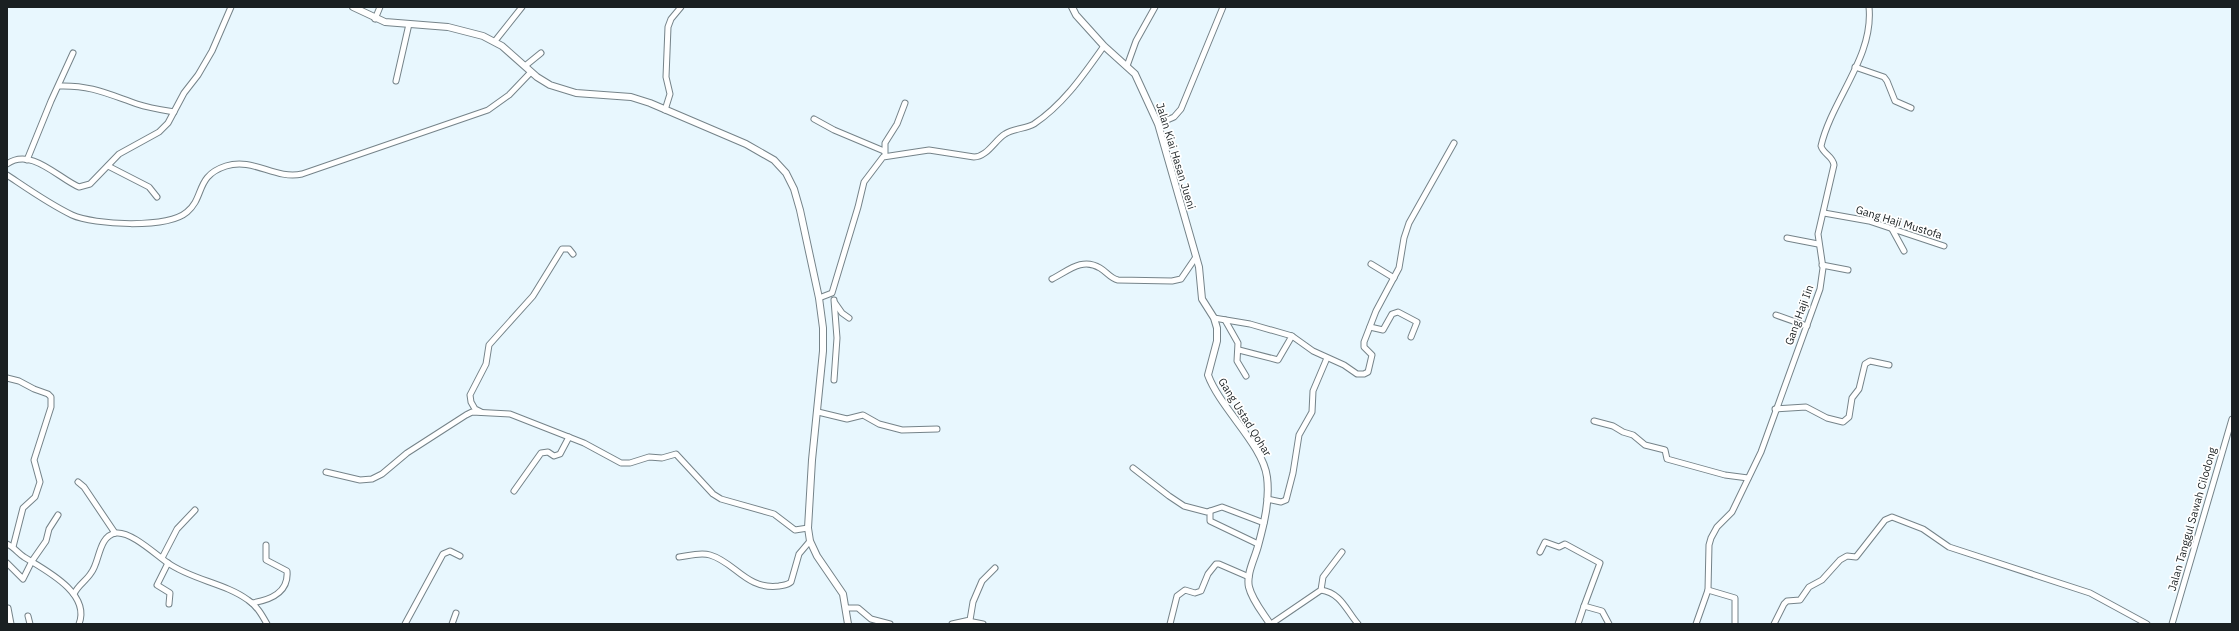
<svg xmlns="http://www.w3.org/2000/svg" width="2239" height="631" viewBox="0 0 2239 631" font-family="'IBM Plex Sans',sans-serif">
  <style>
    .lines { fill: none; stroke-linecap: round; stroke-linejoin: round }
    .minor-casing { stroke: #758389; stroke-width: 7 }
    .tertiary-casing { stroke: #758389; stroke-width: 8 }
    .minor { stroke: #fff; stroke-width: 5 }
    .tertiary { stroke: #fff; stroke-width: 6 }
    .labels { text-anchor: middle; stroke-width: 3.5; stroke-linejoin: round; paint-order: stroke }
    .street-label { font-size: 11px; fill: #1a2022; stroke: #fff }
  </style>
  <rect width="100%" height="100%" fill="#e8f7fe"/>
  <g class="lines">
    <g class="minor-casing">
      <g id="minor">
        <path d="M375,19L380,7"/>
        <path d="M495,41L522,7"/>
        <path d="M525,66L541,53"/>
        <path d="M1127,66L1136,41L1155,7"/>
        <path d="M1855,67L1884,77L1887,81L1895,101L1911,108"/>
        <path d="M396,81L409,24"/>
        <path d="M59,86C91,85 108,94 137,104C149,108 162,110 174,112"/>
        <path d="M665,110L670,94L666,77L668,27L671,19L681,7"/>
        <path d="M814,119L834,130L884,151"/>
        <path d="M1158,124L1174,117L1181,109L1223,7"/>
        <path d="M885,155V143L897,124L905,103"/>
        <path d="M27,160L51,101L73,53"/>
        <path d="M7,164C31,147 58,178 79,187L90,184L119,154L159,132L168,123L184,93L198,75L212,51L231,7"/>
        <path d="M108,166L149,187L157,197"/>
        <path d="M7,175C28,189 49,204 72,215C94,225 167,229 187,212C205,197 195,176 226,166C253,157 275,180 302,174L488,110L509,95L531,72"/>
        <path d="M1824,213L1869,221L1944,246"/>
        <path d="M1892,229L1904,251"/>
        <path d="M1787,238L1818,244"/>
        <path d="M1371,264L1394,278"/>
        <path d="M1822,265L1848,270"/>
        <path d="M1052,279C1068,271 1082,257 1100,268C1107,272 1110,278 1118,280L1172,281L1181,279L1196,257"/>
        <path d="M819,298L832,293L858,207L864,182L883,157L929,150L974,157C987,157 995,140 1005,134C1014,128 1026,129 1034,124C1064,104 1084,74 1104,46"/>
        <path d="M834,300L837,338L834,380"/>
        <path d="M835,303L842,313L849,318"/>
        <path d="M1776,315L1807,326"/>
        <path d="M1214,318L1250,324L1292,336L1313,351L1344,365L1357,374H1364L1368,372L1372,355L1364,347V342L1376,311L1399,268L1404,238L1409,223L1454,143"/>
        <path d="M1225,320L1238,343L1237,361L1246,376"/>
        <path d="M1370,327L1383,330L1392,314L1398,312L1417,322L1411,337"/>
        <path d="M1239,350L1278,360L1292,336"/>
        <path d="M7,378L19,381L34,389L48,394L51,397V407L34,460L40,482L35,497L23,508L13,547"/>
        <path d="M1775,409L1806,407L1827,418L1843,422L1849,417L1852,398L1859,389L1865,364L1870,361L1889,365"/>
        <path d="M481,412L475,409L471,402L470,395L486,364L489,345L533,296L562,249H569L573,254"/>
        <path d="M818,412L847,419L863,415L879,424L902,430L937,429"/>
        <path d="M1594,421L1613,426L1623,432L1633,435L1645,445L1665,450L1667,459L1725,475L1748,478"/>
        <path d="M1133,468L1169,496L1184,506L1207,512L1222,507L1264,523"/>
        <path d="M326,472L360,480L372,479L382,474L407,453L466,415L472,412L510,414L584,443L621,463H630L649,457L662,458L676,454L713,494L721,499L774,514L795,530L808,528"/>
        <path d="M78,482L84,487L115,533"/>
        <path d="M514,491L541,453L548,452L554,456L560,454L569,437"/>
        <path d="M1267,499L1281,502L1286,500L1293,473L1299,435L1312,412L1313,391L1327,358"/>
        <path d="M1210,511V521L1258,544"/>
        <path d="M7,544C14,547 18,553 24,557C45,570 91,593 79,624"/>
        <path d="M1540,552L1545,542L1559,547L1565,544L1600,563L1584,606"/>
        <path d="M679,557C688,556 700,552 710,555C735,562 746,590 779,586C784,585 788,585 791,582L799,554L810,541"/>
        <path d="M162,558L177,529L195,510"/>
        <path d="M7,563L23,579L32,561L46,541L49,529L58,515"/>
        <path d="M168,563L157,585L170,593L169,604"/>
        <path d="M1321,590C1341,593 1346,610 1358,624"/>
        <path d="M1708,590L1735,598V624"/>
        <path d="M74,594C78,585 86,581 91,573C100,562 98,536 116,533C131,531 156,555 168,563C192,580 225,583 248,600C257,606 262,615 267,624"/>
        <path d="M252,603C270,600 289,593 287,571L266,560V545"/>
        <path d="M8,608L11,624"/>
        <path d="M846,608H858L871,619L890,624"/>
        <path d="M28,616L30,624"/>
        <path d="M968,621L983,624"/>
        <path d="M405,624L443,554L450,551L460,556"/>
        <path d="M452,624L456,613"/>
        <path d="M952,624L970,620L973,602L982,581L995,568"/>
        <path d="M1170,624L1177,596L1185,590L1195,593L1201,591L1208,574L1216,564H1219L1249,577"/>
        <path d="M1271,624L1321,590L1323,577L1342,552"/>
        <path d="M1578,624L1584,606L1602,611L1609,624"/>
        <path d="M1696,624L1708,590L1709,545L1711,538L1717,527L1732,512L1761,452L1820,289L1823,268L1818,234L1834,165C1833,156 1823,154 1821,146C1832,99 1874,57 1869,7"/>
        <path d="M1774,624L1784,604L1787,601L1800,600L1809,587L1822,580L1840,560L1847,556L1856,557L1885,520L1892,517L1923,529L1949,547L2090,593L2147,624"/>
        <path d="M2172,624L2232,419"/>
      </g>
    </g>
    <g class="tertiary-casing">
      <g id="tertiary">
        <path d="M353,7L385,22L448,27L483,36L502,46L537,77L550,85L576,93L631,97L650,103L746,144L774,160L786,173L794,189L800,210L819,298L823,328V351L812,460L808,528L810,541L817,556L843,594L848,624"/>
        <path d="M1072,7L1076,15L1104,46L1135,74L1158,124L1199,267L1202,299L1214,318L1217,328V341L1208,375C1220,408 1263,445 1267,477C1270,500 1264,524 1258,546C1255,558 1246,574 1249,587C1252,600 1263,613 1270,624"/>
      </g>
    </g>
    <use href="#minor" class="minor"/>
    <use href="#tertiary" class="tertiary"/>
  </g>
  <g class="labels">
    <g class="street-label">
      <text transform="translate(1176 156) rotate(73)" y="4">Jalan Kiai Hasan Jueni</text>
      <text transform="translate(1899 222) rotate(17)" y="4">Gang Haji Mustofa</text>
      <text transform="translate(1799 315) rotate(-70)" y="4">Gang Haji Iin</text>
      <text transform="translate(1245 417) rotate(58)" y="4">Gang Ustad Qohar</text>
      <text transform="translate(2192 519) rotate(-74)" y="4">Jalan Tanggul Sawah Cilodong</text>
    </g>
  </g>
  <rect width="2239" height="631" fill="none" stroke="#1a2022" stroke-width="16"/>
</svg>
